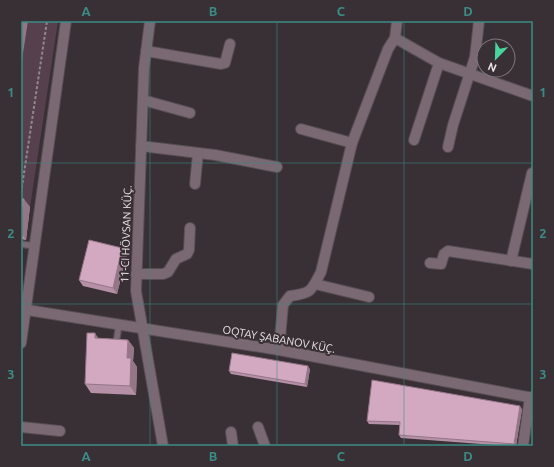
<svg xmlns="http://www.w3.org/2000/svg" width="554" height="467" viewBox="0 0 554 467" font-family="Ubuntu,sans-serif">
  <style>
    .green { fill: #57404e }
    .lines { fill: none; stroke-linecap: round; stroke-linejoin: round }
    .service-casing { stroke: #554d51; stroke-width: 8 }
    .minor-casing { stroke: #554d51; stroke-width: 12 }
    .tertiary-casing { stroke: #554d51; stroke-width: 12 }
    .path { stroke: #8f888c; stroke-width: 2; stroke-dasharray: 3 2; stroke-linecap: butt }
    .service { stroke: #7a6872; stroke-width: 5.5 }
    .minor { stroke: #7a6872; stroke-width: 10 }
    .tertiary { stroke: #7a6872; stroke-width: 10 }
    .wall { fill: #b590a6 }
    .shaded-wall { fill: #947687 }
    .building { fill: #d3a8c1; stroke: #947687 }
    .grid { fill: none; stroke: #3b8c86; stroke-width: 1; stroke-opacity: 0.55 }
    .labels { text-anchor: middle; stroke-width: 4; stroke-linejoin: round; paint-order: stroke }
    .street-label { font-size: 11px; fill: #e9e3e6; stroke: #393035 }
    .neatline { fill: none; stroke: #3b8c86; stroke-width: 1.5 }
    .grid-label { font-size: 13px; text-anchor: middle; font-weight: bold; fill: #3b8c86 }
  </style>
  <rect width="100%" height="100%" fill="#393035"/>
  <path class="green" d="M28,21H58L30,207L21,206V67Z"/>
  <g class="lines">
    <g class="service-casing">
      <g id="service">
        <path d="M21,244L34,246"/>
        <path d="M116,344L119,324"/>
      </g>
    </g>
    <g class="minor-casing">
      <g id="minor">
        <path d="M150,21L144,68L136,291L163,446"/>
        <path d="M397,21L395,38L439,63L533,96"/>
        <path d="M146,51L221,64L225,63L230,44"/>
        <path d="M143,100L190,113"/>
        <path d="M301,129L352,143"/>
        <path d="M414,140L439,63"/>
        <path d="M141,146L215,155L277,167"/>
        <path d="M448,147L453,125L475,57L479,21"/>
        <path d="M195,184L198,153"/>
        <path d="M511,261L532,173"/>
        <path d="M430,263L441,264L444,254L448,251L533,264"/>
        <path d="M136,274H163L168,272L176,259L187,254L189,250L190,228"/>
        <path d="M315,284L369,297"/>
        <path d="M21,343L66,21"/>
        <path d="M279,350L283,305L290,296C312,293 311,291 321,272L352,143L388,49L395,38"/>
        <path d="M21,427L60,431"/>
        <path d="M258,427L265,446"/>
        <path d="M231,432L233,446"/>
        <path d="M523,446L530,397"/>
      </g>
    </g>
    <g class="tertiary-casing">
      <path id="tertiary" d="M21,309L279,350L533,398"/>
    </g>
    <path class="path" d="M21,193L47,21"/>
    <use href="#service" class="service"/>
    <use href="#minor" class="minor"/>
    <use href="#tertiary" class="tertiary"/>
  </g>
  <g class="wall">
    <path d="M21,198L30,207L26,240L21,239Z"/>
    <path d="M122,248L127,254L117,294L83,286L79,280Z"/>
    <path d="M98,338L128,340L134,348L133,361L137,367L136,395L91,393L85,384Z"/>
    <path d="M310,369L307,387L231,374L229,371Z"/>
    <path d="M522,409L516,446H508L401,438L399,435L400,425L369,424L367,421Z"/>
  </g>
  <g class="shaded-wall">
    <path d="M21,21H28L21,67Z"/>
    <path d="M24,199L30,207L26,240L21,233V221Z"/>
    <path d="M122,248L127,254L117,294L113,288Z"/>
    <path d="M95,333L101,342L95,338Z"/>
    <path d="M128,340L134,348L133,361L137,367L136,395L130,386L127,358Z"/>
    <path d="M308,366L310,369L307,387L305,384Z"/>
    <path d="M520,406L522,409L516,446L514,444Z"/>
  </g>
  <g class="building">
    <path d="M21,198L24,199L21,221Z"/>
    <path d="M89,240L122,248L113,288L79,280Z"/>
    <path d="M87,333H95V338L128,340L127,358H131L130,386L85,384Z"/>
    <path d="M232,353L308,366L305,384L229,371Z"/>
    <path d="M372,380L520,406L514,444L399,435L400,422L367,421Z"/>
  </g>
  <path class="grid" d="M150,21V446M277,21V446M404,21V446M21,163H533M21,304H533"/>
  <g class="labels">
    <g class="street-label">
      <text transform="translate(126 234) rotate(-88)" y="4">11-CI HÖVSAN KÜÇ.</text>
      <text transform="translate(279 339) rotate(10)" y="4">OQTAY ŞABANOV KÜÇ.</text>
    </g>
  </g>
  <rect width="554" height="467" fill="none" stroke="#393035" stroke-width="44"/>
  <g transform="translate(496 58) rotate(203)"><circle r="19" fill="#393035" stroke="#7f787c"/>
  <path d="M0-3L7 15L0 10L-7 15Z" fill="#48d49d"/>
  <text y="-6" font-size="11" font-weight="bold" text-anchor="middle" fill="#e9e3e6">N</text>
  </g>
  <rect x="22" y="22" width="510" height="423" class="neatline"/>
  <g class="grid-label">
    <text x="86" y="16">A</text>
    <text x="213" y="16">B</text>
    <text x="341" y="16">C</text>
    <text x="468" y="16">D</text>
    <text x="11" y="97">1</text>
    <text x="543" y="97">1</text>
    <text x="11" y="238">2</text>
    <text x="543" y="238">2</text>
    <text x="11" y="379">3</text>
    <text x="543" y="379">3</text>
    <text x="86" y="461">A</text>
    <text x="213" y="461">B</text>
    <text x="341" y="461">C</text>
    <text x="468" y="461">D</text>
  </g>
</svg>
